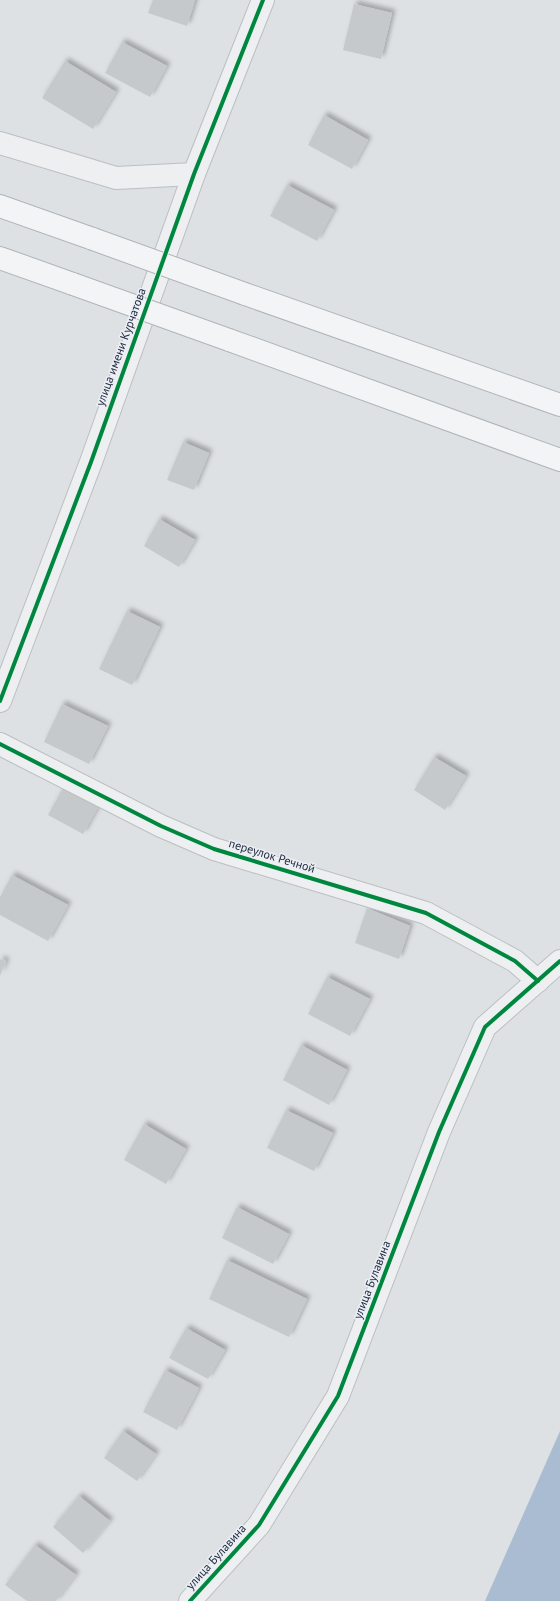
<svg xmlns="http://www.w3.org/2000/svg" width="560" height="1601" viewBox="0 0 560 1601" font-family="'PT Sans',sans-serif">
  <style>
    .water { fill: #aabcd2 }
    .building { fill: #c5c9cc; filter: url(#shadow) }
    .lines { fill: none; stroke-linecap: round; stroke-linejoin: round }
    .street-casing { stroke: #bbbec2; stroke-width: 24 }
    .highway-casing { stroke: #b0b4b9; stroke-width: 24 }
    .street { stroke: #edeff1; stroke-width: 22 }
    .highway { stroke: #f2f4f5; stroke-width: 22 }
    .highway-bridge-casing { stroke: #b0b4b9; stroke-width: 24; stroke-linecap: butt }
    .highway-bridge { stroke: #f2f4f5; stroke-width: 22 }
    .cycleway-casing { stroke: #ebeff5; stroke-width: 6 }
    .cycleway { stroke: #00873e; stroke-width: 4 }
    .labels { text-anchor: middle; stroke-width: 3; stroke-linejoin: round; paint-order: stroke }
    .street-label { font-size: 12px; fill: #242d3f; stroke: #ebeff5 }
  </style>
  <defs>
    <filter id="shadow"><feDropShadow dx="3.5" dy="-3.5" stdDeviation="2" flood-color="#0004"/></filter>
  </defs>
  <rect width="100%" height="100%" fill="#dee1e4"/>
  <path class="water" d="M560,1431V1601H485Z"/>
  <g class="building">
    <path d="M153,0H195L187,26L148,13Z"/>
    <path d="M354,4L392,13L381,59L343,50Z"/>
    <path d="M122,42L167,66L150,97L105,73Z"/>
    <path d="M65,61L116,92L93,129L42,98Z"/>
    <path d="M324,115L368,140L352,169L308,145Z"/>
    <path d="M287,185L334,210L317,241L270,216Z"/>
    <path d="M183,442L209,453L194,490L167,480Z"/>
    <path d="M159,519L195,540L179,567L144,546Z"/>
    <path d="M127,611L160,627L132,685L99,669Z"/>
    <path d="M62,704L108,726L89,764L44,742Z"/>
    <path d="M434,757L466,776L445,810L414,790Z"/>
    <path d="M64,786L99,805L83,834L48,815Z"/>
    <path d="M12,875L68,905L48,941L0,915V897Z"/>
    <path d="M367,908L410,926L399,959L355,943Z"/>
    <path d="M0,959L6,961L0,976Z"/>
    <path d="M327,977L370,999L350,1036L308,1014Z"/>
    <path d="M301,1045L347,1070L329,1105L283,1080Z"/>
    <path d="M286,1110L333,1133L314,1171L267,1148Z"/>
    <path d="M144,1124L186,1149L166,1184L124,1160Z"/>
    <path d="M237,1207L289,1234L273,1264L222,1238Z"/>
    <path d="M227,1260L307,1299L289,1337L209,1299Z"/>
    <path d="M186,1328L225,1350L208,1379L169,1358Z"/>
    <path d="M165,1370L199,1388L177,1430L143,1412Z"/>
    <path d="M123,1431L156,1454L137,1481L104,1458Z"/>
    <path d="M79,1496L110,1521L83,1553L53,1527Z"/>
    <path d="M35,1545L76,1575L56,1601H27L5,1585Z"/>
  </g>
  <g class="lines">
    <g class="street-casing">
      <g id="street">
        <path d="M0,143L116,178L194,174"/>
        <path d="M0,701L91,462L194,174L263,0"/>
        <path d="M0,744L161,826L214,849L426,913L515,961L538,981"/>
        <path d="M190,1601L259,1525L338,1396L439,1132L485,1027L560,961"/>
      </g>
    </g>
    <g class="highway-casing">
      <g id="highway">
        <path d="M0,206L93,239"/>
        <path d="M0,258L73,284"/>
        <path d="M245,294L560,405"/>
        <path d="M229,340L560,460"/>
      </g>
    </g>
    <use href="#street" class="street"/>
    <use href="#highway" class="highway"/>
    <g class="highway-bridge-casing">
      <g id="highway-bridge">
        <path d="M93,239L245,294"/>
        <path d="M73,284L229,340"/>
      </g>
    </g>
    <use href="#highway-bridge" class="highway-bridge"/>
    <g class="cycleway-casing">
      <g id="cycleway">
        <path d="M0,701L91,462L194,174L263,0"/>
        <path d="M0,744L161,826L214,849L426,913L515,961L538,981"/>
        <path d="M190,1601L259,1525L338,1396L439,1132L485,1027L560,961"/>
      </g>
    </g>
    <use href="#cycleway" class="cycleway"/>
  </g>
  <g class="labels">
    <g class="street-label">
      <text transform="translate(121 347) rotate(-70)" y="4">улица имени Курчатова</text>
      <text transform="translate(272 856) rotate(17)" y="4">переулок Речной</text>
      <text transform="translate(372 1280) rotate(-69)" y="4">улица Булавина</text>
      <text transform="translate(216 1557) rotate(-48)" y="4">улица Булавина</text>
    </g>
  </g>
</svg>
